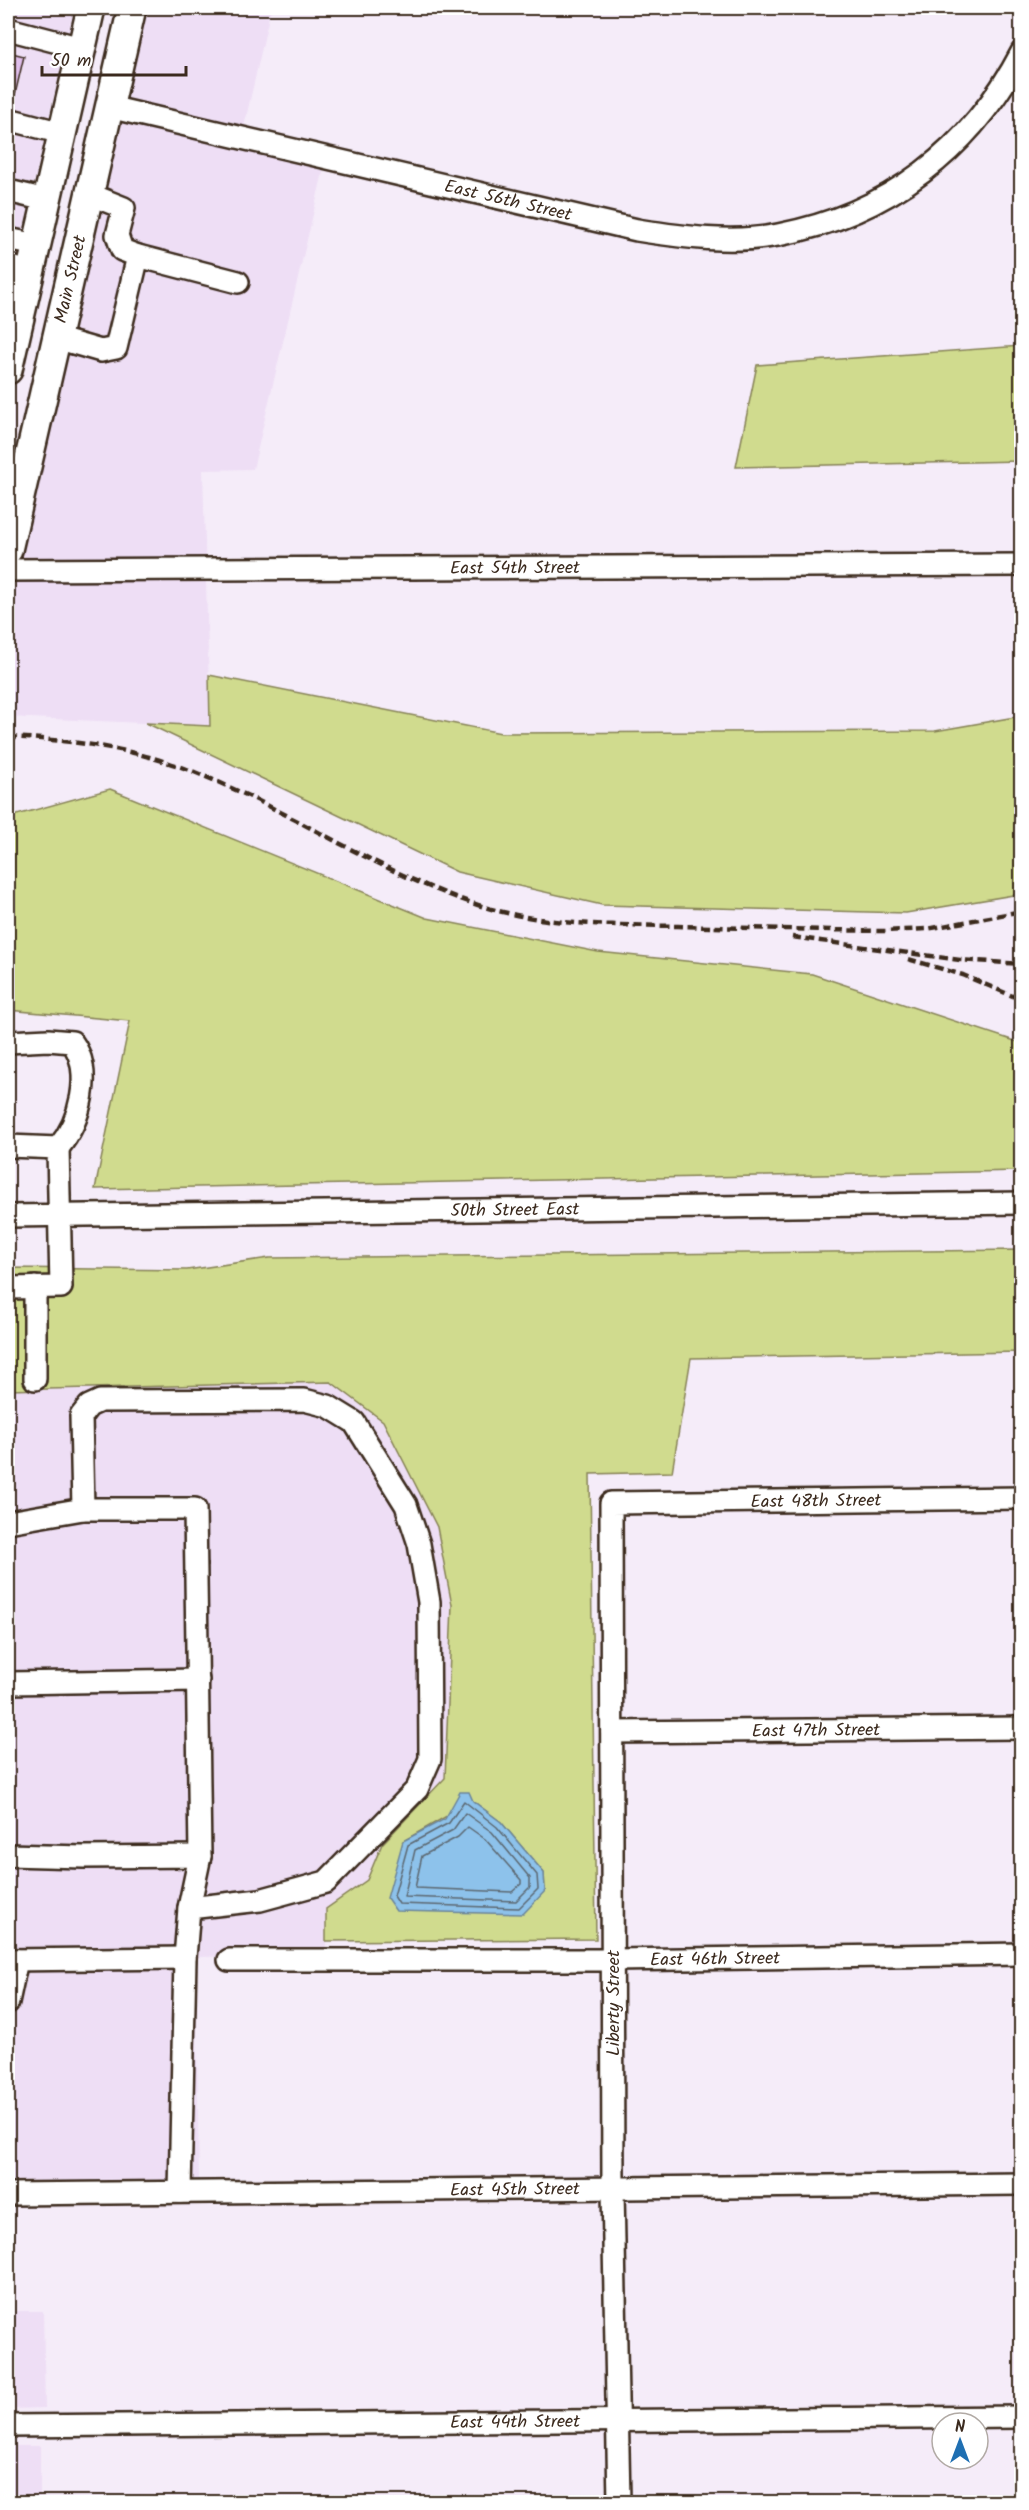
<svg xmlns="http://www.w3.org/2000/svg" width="1029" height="2510" viewBox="0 0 1029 2510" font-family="Kalam,sans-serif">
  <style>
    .built { fill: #eedef5 }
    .green { fill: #d0db8e; stroke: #868256; stroke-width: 1.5; fill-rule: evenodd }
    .water { fill: #8dc2eb; stroke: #6c8599; stroke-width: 1.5 }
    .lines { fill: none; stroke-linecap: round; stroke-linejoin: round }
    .shore { stroke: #5c6770; stroke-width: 1.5 }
    .building { fill: #dfbeeb; stroke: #3b2a1e; stroke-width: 1.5 }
    .minor-casing { stroke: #3b2a1e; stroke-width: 26 }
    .major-casing { stroke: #3b2a1e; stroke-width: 32 }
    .minor { stroke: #fff; stroke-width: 21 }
    .major { stroke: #fff; stroke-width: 27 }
    .rail { stroke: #3b2a1e; stroke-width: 4.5; stroke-dasharray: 9 4.5; stroke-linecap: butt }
    .labels { text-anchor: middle; stroke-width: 5; stroke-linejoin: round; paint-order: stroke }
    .street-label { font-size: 18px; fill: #3b2a1e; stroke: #fff }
  </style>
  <rect width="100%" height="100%" fill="#f5ecf9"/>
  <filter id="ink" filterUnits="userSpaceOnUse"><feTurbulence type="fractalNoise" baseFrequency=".0167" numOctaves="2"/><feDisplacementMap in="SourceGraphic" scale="12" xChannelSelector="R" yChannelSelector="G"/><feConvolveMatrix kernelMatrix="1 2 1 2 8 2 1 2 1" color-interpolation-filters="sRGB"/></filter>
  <g filter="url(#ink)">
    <g class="built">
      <path d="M8,8H74L8,297Z"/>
      <path d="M147,8H271L243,131L328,151L253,469L203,470L210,726L8,717V611Z"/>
      <path d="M331,1382L383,1420L437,1527L452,1605L445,1778L382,1844L367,1880L327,1909L326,1954L196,1957L199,2182L8,2185V1390Z"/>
      <path d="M8,2311H43L45,2408L8,2409Z"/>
      <rect x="8" y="2446" width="32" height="56"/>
    </g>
    <g class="green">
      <path d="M1021,346V461L736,467L757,365Z"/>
      <path d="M209,675L501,733L935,731L1021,716L1019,894L906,913L602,905L457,872L146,723L210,726Z"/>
      <path d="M110,789L427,918L598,952L812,974L1021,1043V1171L95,1189L130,1021L8,1010V838L13,816Z"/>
      <path d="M1021,1250V1352L691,1358L672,1472L590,1474L596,1939L326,1941V1909L367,1880L382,1844L445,1778L452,1605L437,1527L383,1421L331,1382L8,1390V1268L187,1270L269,1258ZM473,1801L501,1822L544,1873L545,1891L403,1841Z"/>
    </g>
    <path class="water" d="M460,1792H469L473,1801L501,1822L544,1873L545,1891L523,1914L396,1911L387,1898L403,1841L445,1819Z"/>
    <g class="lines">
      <g class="shore">
        <path d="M464,1801L497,1827L537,1875L538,1889L519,1908L399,1904L394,1896L408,1845L449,1823Z"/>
        <path d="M465,1813L492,1832L530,1878V1887L516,1901L404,1897L415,1850L453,1830Z"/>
        <path d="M468,1827L485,1839L521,1880V1884L512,1892L415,1888L422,1856L458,1837Z"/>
      </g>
    </g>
    <path class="building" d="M8,52L24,56L14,99L8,98Z"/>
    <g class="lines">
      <g class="minor-casing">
        <g id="minor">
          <path d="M8,29L81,48"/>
          <path id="s1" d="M109,107L637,230C683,237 732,244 778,235C888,214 971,150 1022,52"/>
          <path d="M8,119L62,133"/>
          <path d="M8,191L46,200"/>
          <path d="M89,194L124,208L117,235L122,250L138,256"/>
          <path d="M8,239L36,245"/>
          <path d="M8,266L29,272"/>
          <path d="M56,338L101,351L116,348L138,256L238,282"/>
          <path id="s2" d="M8,570L1022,565"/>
          <path d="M8,1042L48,1040L72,1042C94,1072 80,1122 58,1148"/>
          <path d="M8,1146L58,1148L61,1287L8,1288"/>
          <path id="s3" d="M8,1216L1022,1203"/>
          <path d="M35,1287V1379"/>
          <path d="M83,1509H195L200,1856"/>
          <path d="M8,1522L83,1509L81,1416L89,1406L100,1401L304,1400L328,1406L354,1422L406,1505L419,1544L429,1602L430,1759L417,1789L326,1882L260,1900L189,1908L185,1958L180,2192"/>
          <path d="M8,1683L198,1680"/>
          <path id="s4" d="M612,1732L1022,1728"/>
          <path d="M8,1855L83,1857L200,1856L189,1908"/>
          <path d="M8,1960L185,1958"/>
          <path id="s5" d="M229,1960H613L1022,1954"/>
          <path d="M8,2002L17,1960"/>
          <path id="s6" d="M8,2194L1022,2184"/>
          <path id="s7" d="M8,2426L1022,2417"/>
          <path id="s8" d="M619,2502L613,2190L611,1503L1022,1498"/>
        </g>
      </g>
      <g class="major-casing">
        <g id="major">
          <path d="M8,370L91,8"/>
          <path id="s9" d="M8,550L132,8"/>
        </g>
      </g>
      <use href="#minor" class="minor"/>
      <use href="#major" class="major"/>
      <g class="rail">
        <path d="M8,737C75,740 141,749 204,776C303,817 391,881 495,910C554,926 617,925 678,926C747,928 815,930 884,931L927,929L1022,911"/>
        <path d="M792,937L960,960L1022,964"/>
        <path d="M908,959L963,975L1022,1000"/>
      </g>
    </g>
  </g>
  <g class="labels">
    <g class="street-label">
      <text dy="6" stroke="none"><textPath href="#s1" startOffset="410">East 56th Street</textPath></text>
      <text dy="6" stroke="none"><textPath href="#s9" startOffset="278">Main Street</textPath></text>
      <text dy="6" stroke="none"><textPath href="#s2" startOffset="507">East 54th Street</textPath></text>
      <text dy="6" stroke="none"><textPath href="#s3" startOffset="507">50th Street East</textPath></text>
      <text dy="6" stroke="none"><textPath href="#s8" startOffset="1204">East 48th Street</textPath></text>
      <text dy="6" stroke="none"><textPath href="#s4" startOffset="204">East 47th Street</textPath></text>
      <text dy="6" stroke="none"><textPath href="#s5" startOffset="486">East 46th Street</textPath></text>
      <text transform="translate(613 2003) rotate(-90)" y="6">Liberty Street</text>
      <text dy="6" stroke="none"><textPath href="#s6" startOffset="507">East 45th Street</textPath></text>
      <text dy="6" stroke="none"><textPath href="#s7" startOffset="507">East 44th Street</textPath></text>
    </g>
  </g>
  <rect width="1029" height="2510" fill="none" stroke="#fff" stroke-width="30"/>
  <rect x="15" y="15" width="999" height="2480" fill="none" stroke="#3b2a1e" stroke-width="2" filter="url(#ink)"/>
  <g transform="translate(960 2441)"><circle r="28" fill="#ffffff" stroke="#b1aaa5" stroke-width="1.5"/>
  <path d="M0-4.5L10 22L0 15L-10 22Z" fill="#1f6fb2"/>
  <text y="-9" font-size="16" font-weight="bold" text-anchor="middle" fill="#3b2a1e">N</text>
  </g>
  <path d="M42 66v9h144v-9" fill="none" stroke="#3b2a1e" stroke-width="3"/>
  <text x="51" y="66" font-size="18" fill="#3b2a1e" stroke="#ffffff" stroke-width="4.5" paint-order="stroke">50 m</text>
</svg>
